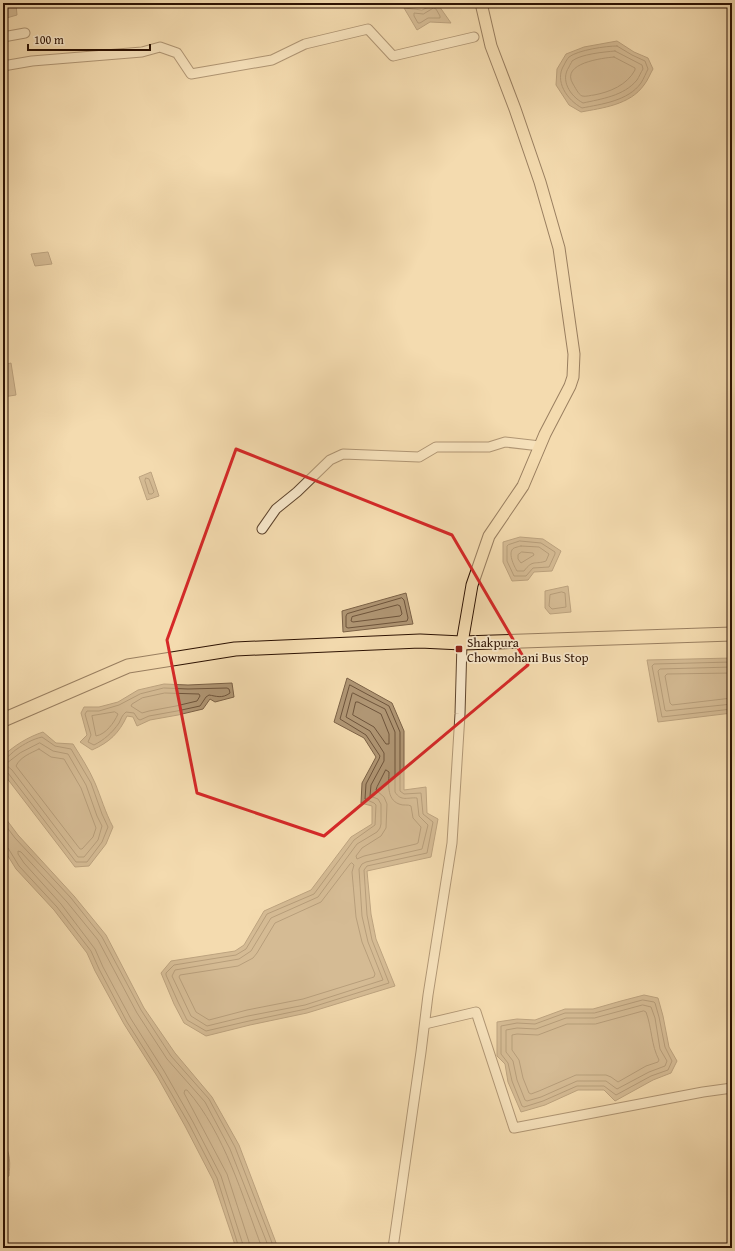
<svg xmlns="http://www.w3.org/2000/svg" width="735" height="1251" viewBox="0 0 735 1251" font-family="'Gentium Book Plus',serif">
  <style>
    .water { fill: #b09674; stroke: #7b6146 }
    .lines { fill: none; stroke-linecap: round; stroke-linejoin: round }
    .shore { stroke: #6e543b; stroke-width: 1 }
    .minor-casing { stroke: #5e442d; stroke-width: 11 }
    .major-casing { stroke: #2c1102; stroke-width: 13 }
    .highway-casing { stroke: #2c1102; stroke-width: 15 }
    .minor { stroke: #f8e8cb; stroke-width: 9 }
    .major { stroke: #f4dbaf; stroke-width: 11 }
    .highway { stroke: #f4dbaf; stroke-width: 13 }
    .marked { fill: none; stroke: #d62828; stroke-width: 3; stroke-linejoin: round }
    .poi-dot { fill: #8f2418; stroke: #f8e8cb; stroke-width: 1.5 }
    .labels { text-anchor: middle; stroke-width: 3.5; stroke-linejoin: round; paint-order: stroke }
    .poi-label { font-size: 13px; fill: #2c1102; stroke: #f8e8cb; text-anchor: start }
  </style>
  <rect width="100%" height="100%" fill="#f4dbaf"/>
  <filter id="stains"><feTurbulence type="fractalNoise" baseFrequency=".005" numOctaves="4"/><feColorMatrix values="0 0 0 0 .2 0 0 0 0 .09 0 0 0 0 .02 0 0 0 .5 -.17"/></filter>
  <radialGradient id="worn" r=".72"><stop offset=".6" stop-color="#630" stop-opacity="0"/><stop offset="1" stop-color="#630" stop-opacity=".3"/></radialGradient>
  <g class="water">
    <path d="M3,3L16,4L17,15L3,19Z"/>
    <path d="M437,3L451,23L430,22L417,30L404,8L422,10Z"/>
    <path d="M617,41L634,52L648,58L653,69C650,74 648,80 644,85C630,105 602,108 581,112L569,105L556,85L557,69L566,54L584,47Z"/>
    <path d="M48,252L52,264L35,266L31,254Z"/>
    <path d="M11,363L16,395L3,397V365Z"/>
    <path d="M151,472L159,496L147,500L139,477Z"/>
    <path d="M520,537L543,539L561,551L552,571L534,572L528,580L512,581L503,562V542Z"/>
    <path d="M568,586L571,612L550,614L545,608V591Z"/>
    <path d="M406,593L413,624L343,632L342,611Z"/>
    <path d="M732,658V713L658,722L647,660Z"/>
    <path d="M347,678L392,703L404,731V790L426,787L427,813L438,819L431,857L367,871L371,914L376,939L395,986L307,1013L250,1025L206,1036L184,1023L174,1004L161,973L171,961L235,951L244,945L264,911L311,890L351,837L372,824V806L361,803L362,783L376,757L364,738L334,722Z"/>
    <path d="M232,683L234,697L215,702L210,699L203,709L178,715L150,720L137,726L133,717L127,716C119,733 110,742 92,750L80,742L87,735L81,713L84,707H99L118,702L138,690L164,684L188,685Z"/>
    <path d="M43,732L56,743L73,744C81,757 89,769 95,783C101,797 105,812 113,827L106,844L89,866L75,867L3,773V756C15,745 28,737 43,732Z"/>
    <path d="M3,815L18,835L74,896L106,935L144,1008L175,1053L212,1097L239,1145L278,1248H236L213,1180L185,1126L157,1076L124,1024L95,971L87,953L54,910L16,869L3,848Z"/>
    <path d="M644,995L658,998L663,1016L669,1047L677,1061L671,1073L653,1080L615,1101L604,1090H578L545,1105L521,1112L508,1082L505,1064L497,1056V1022L517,1019L535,1020L565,1009H593L621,1001Z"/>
    <path d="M3,1143C11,1153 10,1164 9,1176L3,1178Z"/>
  </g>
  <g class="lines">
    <g class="shore">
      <path d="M434,8L436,9L440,16V18H428L420,23H418L414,16V13L423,14Z"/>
      <path d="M617,46L632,55L645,61L648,69C646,73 644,78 641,83C628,101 602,104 582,108C567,100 554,81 564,65C565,63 567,59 569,57C578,50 606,46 617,46Z"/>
      <path d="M615,51L642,65L643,69C641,72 639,77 637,80C624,96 601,99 583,103C570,96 560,80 569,67C569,66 572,62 572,61C581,54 604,52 615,51Z"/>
      <path d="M614,57L635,68V70C627,85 610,92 594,95C591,95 586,97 582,96C578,94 575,87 573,84C560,63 603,58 614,57Z"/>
      <path d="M146,478L149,479L154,492L152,494H149L145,481Z"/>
      <path d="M520,541L541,543L555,552V554L549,567L533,568L526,576H514L507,561V546L508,545Z"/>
      <path d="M521,546L539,547L549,554L546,561C535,565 533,559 524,571H517C514,566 507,552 514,548C514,548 520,546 521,546Z"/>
      <path d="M522,552L533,553L534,555L521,563L518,559V555Z"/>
      <path d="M562,592L565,593L566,607L552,609L549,606L550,595Z"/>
      <path d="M402,598L404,600L408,618L407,621L348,628L346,627V616L347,614Z"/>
      <path d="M398,605L400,606L402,614L400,616L353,622L351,621L352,617Z"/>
      <path d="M732,662L654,664L652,666L662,717L732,709"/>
      <path d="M732,667L660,669L658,671L665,710L666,711L732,704"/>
      <path d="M732,673L667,674L665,676L670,703L672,705L732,698"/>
      <path d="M350,685L389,706L400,732V791L404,794L421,793L423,814L433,822L427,853L367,866L364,870L367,915L372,940L389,983L306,1009L249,1021L206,1031L187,1020L178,1002L166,975V973L174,965L236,955L246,949L267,914L314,894L354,840L375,825L376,805L374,803L365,799L366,784L379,759L380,756L366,735L340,719L349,687Z"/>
      <path d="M164,688L188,689L227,688L229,689L230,693C222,699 216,696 209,695L206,697L200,706L177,711L149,716L140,720L138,719L134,713L126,712C122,715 121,719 119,723C112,733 104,740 94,745L88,742L91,735L85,714L87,711H99L119,705L140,694Z"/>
      <path d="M165,693L199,694L200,696L197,701L176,706L149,711L142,713L131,706L132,704L142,698Z"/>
      <path d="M353,693L385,709L395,732V792C401,802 408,797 417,798L419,816L428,825L422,849L366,862L362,864L359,869L362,916L368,942L383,980L305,1005L248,1016L207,1026L191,1016L172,976L175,970L239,959L251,951L271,918L318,897L357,844L377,832L380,828L381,824V804L378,799L370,796L371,785L384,761V753L370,731L346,717L352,694Z"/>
      <path d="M356,702H358L381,714L389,734V744H386L374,727L353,715Z"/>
      <path d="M115,712L118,714C114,723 106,734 96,736L92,716Z"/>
      <path d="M40,743L53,751L68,754L86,785L97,816L102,826L98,840L84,857H78L12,770L6,765L7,763L20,753Z"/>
      <path d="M39,749L51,757L64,759L81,788L96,828L93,837L82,849H80L16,766C20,757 31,753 39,749Z"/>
      <path d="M3,758C9,758 12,752 17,749C24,744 33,739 42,737L55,746L71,749L91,783L102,814L108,827L102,842L87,862H76L8,773L3,771"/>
      <path d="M386,770L389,772C389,783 386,799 399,804C403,806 408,804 411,806L413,818L421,827L418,843L416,844L364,856L357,859L356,856L362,848L381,836L386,828L387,804L384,797L376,790L377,787Z"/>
      <path d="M3,822L15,838L71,898L102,937L141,1010L171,1056L209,1099L235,1147L274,1248"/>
      <path d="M3,846H6L8,848L19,866L57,907L91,951L99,969L127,1022L160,1074L189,1124L217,1178L239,1248"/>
      <path d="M352,863L354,865L352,872L356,917L362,942L375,974L374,977L303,999L247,1010L209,1020L196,1012L179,977L180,975L238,966L253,958L257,953L275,923L321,902L350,864Z"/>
      <path d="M643,1000L654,1002L655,1003L659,1017L665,1047L672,1061L668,1070L651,1076L616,1095L604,1086H577L543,1101L524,1107L522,1106L512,1081L508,1063L501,1054V1026L517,1023L535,1024L565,1013H594Z"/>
      <path d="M643,1005L651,1007L655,1018L660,1049L667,1061L665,1066L649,1072L617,1089L606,1081H577L541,1097L527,1101L525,1100L517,1080L513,1061L506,1052V1030L517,1028L536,1029L566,1018H594Z"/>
      <path d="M644,1011L646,1012C652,1028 651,1045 659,1060L658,1062L646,1066L618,1082L611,1077L606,1075H576L539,1091L531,1094L529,1093L523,1078L519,1060L512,1050V1035L517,1034L538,1035L567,1024H595Z"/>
      <path d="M244,1248L221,1176L193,1122L164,1071L131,1019L103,967L95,949L61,904L24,863L18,854V851L21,852L67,902L98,940L137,1013L167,1059L205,1102L230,1149L269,1248"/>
      <path d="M250,1248L249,1242L227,1174L184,1093L185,1090H187C225,1134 242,1195 262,1248"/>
    </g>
    <g class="minor-casing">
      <g id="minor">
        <path d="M3,37L25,33"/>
        <path d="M3,66L32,61L142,52L160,47L177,53L191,74L272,60L305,44L368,29L393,56L474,37"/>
        <path d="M262,529L276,509L297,492L330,460L343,454L419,457L436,447H489L505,442L540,446"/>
        <path d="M425,1024L476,1012L514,1128L703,1092L732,1088"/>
        <path d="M393,1248L421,1052L428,995L452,843L460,714L462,643"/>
      </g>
    </g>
    <g class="major-casing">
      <path id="major" d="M462,643L472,585L489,536L523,486L545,434L570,386L573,377L574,354L559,248L540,182L515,109L491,46L481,3"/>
    </g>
    <g class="highway-casing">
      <path id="highway" d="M3,720L128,666L235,649L420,641L462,643L732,634"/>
    </g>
    <use href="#minor" class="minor"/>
    <use href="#major" class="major"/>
    <use href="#highway" class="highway"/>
  </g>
  <path d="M0 0H735V1251H0ZM236,449L452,535L528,665L324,836L197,793L167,640Z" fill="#f4dbaf" fill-opacity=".55" fill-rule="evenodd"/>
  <path class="marked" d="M236,449L452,535L528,665L324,836L197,793L167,640Z"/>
  <rect class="poi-dot" x="455" y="645" width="8" height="8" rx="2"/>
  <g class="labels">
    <g class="poi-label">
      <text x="467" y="647">Shakpura<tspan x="467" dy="15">Chowmohani Bus Stop</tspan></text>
    </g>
  </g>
  <rect width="735" height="1251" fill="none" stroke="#f4dbaf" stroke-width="16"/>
  <rect x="4" y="4" width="727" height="1243" fill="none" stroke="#2c1102" stroke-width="2"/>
  <rect x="8" y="8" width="719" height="1235" fill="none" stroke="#2c1102"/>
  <path d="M28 44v6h122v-6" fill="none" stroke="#2c1102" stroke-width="2"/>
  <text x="34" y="44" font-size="12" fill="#2c1102" stroke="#f8e8cb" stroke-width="3" paint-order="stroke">100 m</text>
  <rect width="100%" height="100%" filter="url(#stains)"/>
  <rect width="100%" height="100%" fill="url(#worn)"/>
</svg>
